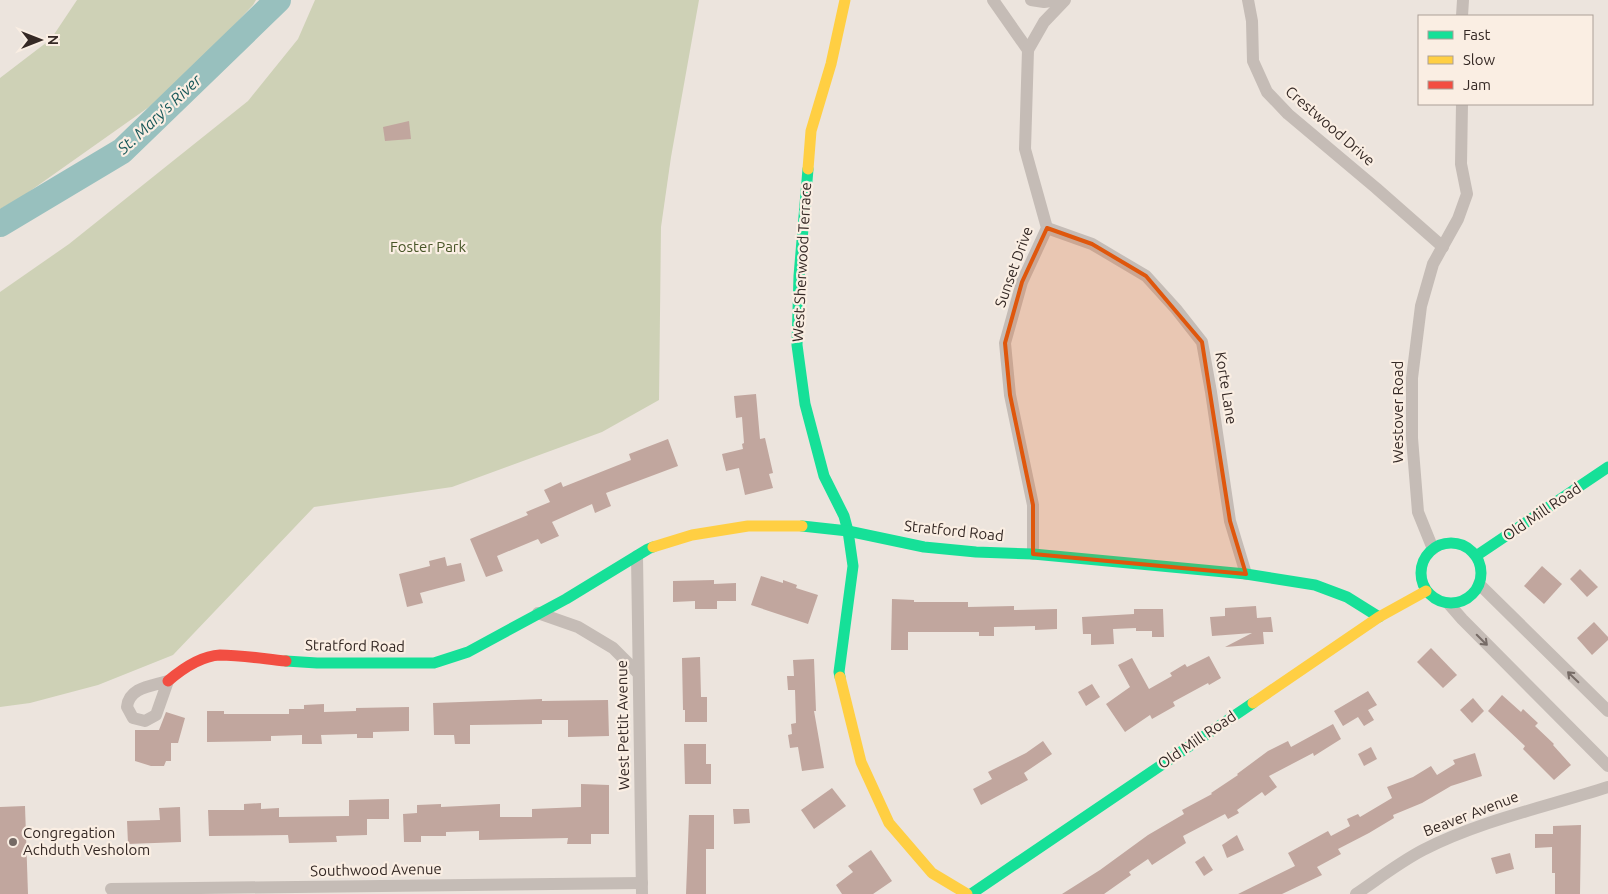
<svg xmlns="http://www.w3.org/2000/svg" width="1608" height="894" viewBox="0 0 1608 894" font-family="Ubuntu,sans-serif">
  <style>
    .green { fill: #ced1b6 }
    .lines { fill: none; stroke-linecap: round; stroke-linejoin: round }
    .river { stroke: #98c0be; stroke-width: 26 }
    .building { fill: #c1a69e }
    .street { stroke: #c5bcb6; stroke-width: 12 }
    .fast { stroke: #16e098; stroke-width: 11 }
    .slow { stroke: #ffcf43; stroke-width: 11 }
    .jam { stroke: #f24e42; stroke-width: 11 }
    .oneway { stroke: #766b66 }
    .marked { fill: #df570d; fill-opacity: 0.2; stroke: #df570d; stroke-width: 4; stroke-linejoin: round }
    .poi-dot { fill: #756a65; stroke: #faeee3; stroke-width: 2 }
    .labels { text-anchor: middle; stroke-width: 4.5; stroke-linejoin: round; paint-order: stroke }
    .street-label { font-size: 15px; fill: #352925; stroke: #faeee3 }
    .park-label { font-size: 15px; fill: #475527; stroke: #faeee3 }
    .poi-label { font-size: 15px; fill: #352925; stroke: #faeee3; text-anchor: start }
    .water-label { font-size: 16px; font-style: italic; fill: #185859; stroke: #faeee3 }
  </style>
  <rect width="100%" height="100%" fill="#ece4dd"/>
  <g class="green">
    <path d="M77,0H256L253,5L173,90L23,196L0,209V78L51,39Z"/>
    <path d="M315,0H699L671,157L661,227L659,400L602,432L452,487L314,507L173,655L98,685L30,703L0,707V292L69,244L248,101L298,39Z"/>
  </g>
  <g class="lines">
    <path class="river" d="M0,224L122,151L278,0"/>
  </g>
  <g class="building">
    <path d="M409,121L411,139L385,141L383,127Z"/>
    <path d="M756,394L760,439L765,438L773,473L769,474L773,488L745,495L739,468L726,471L722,454L743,449L742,444L744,443L742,417L736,418L734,396Z"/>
    <path d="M668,439L678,466L606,493L611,506L595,513L592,504L552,522L559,536L541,544L538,539L497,556L503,571L486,577L470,539L528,515L526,512L550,502L544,490L561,482L563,487L631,460L629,454Z"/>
    <path d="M445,557L447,566L461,563L465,581L420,593L423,603L407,607L399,574L430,566L429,561Z"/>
    <path d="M1542,566L1562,584L1544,604L1524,586Z"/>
    <path d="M1580,569L1598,587L1587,597L1570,579Z"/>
    <path d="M761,576L783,583V580L797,585L796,588L818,595L808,624L751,605Z"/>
    <path d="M714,580V584L736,583V601H717V609H695V601L673,602V581Z"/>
    <path d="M892,599L914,600V602H968V607L1014,606V610L1057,609V629L1035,630V626L994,627V636H979V632H908V650H891Z"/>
    <path d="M1256,606L1257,618L1271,617L1273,632H1263L1264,644L1225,647L1252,633L1212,636L1210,617L1225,616V608Z"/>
    <path d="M1134,609H1163L1164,637H1152V631H1136V628L1113,629L1114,644L1091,645V634H1083L1082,617L1134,614Z"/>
    <path d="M1594,622L1608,637V640L1592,655L1577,638Z"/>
    <path d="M1431,648L1457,675L1443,688L1417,662Z"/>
    <path d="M1209,656L1221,678L1209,685L1208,683L1173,702L1175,706L1152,719L1150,715L1125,732L1106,704L1130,687L1118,665L1132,658L1149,689L1172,676L1170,673L1185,664L1187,667Z"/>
    <path d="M700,657L701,697H707V722H685V710H683L682,658Z"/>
    <path d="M814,659L816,711H814L824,768L802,771L798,747L790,748L788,735L792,734L791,724L796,723L795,690H788L787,676H794L793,660Z"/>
    <path d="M1092,684L1100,697L1086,706L1078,692Z"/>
    <path d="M1368,691L1377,705L1368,710L1374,720L1364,726L1358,717L1343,726L1334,711Z"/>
    <path d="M1502,695L1521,712L1523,709L1538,723L1535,726L1554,744L1553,745L1571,765L1554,780L1523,749L1525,746L1488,711Z"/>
    <path d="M1473,698L1484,711L1472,723L1460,710Z"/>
    <path d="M542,699V701L608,700L609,736L568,737V720H542V724L470,725V744H455L454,735H434L433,703Z"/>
    <path d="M324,704V712L356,711V708L409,707V731L373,732V738H357V734L321,735L322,744H302V735L271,736V741L207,742V711H224V714H289V709H304V705Z"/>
    <path d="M166,712L185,718L178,743H171V761H166L164,766H151L135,761V730H159Z"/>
    <path d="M1333,724L1341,739L1314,756L1313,753L1269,776L1277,787L1265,796L1262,792L1237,810L1239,813L1228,819L1225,814L1183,836L1186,843L1152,865L1148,859L1129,872L1131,875L1104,894H1062L1100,870L1148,835L1184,814L1182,810L1212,794L1211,793L1238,775L1237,774L1268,751L1288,741L1291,747Z"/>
    <path d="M1043,741L1052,754L1024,773L1028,780L981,805L973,789L992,779L988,772L1026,753Z"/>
    <path d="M684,744H706V764H711V784H685Z"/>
    <path d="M1371,747L1377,759L1364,766L1358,754Z"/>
    <path d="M1475,753L1482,776L1451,786L1422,803L1393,815L1394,818L1369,833L1338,849L1341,854L1317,867L1322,875L1282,894H1238L1295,866L1288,853L1328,831L1331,836L1350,826L1347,819L1358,814L1360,817L1392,798L1387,787L1413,777L1431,766L1437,775L1455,764L1453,760Z"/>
    <path d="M581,784L609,785V834H591V844H567L568,838L479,840V831L446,832V836H421V842H404L403,814L417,813V805L441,804V807L500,804V817H532V809L581,807Z"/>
    <path d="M832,788L846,806L814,829L801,810Z"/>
    <path d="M389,799V819H367V835L336,836L337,842L289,843L288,835L209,836L208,810H244V804L261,803V809L279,808V817L349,816V800Z"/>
    <path d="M25,806L28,894H0V807Z"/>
    <path d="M180,807L181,842L128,844L127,821L160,820L159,808Z"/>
    <path d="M733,809H749L750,823L734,824Z"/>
    <path d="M689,815H714V849H706V894H686Z"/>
    <path d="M1581,825L1580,894H1555V873H1552V847L1535,848V834H1553V826Z"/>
    <path d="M1237,835L1244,850L1227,858L1222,845Z"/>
    <path d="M871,850L892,881L873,894H842L836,885L853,872L848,866Z"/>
    <path d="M1510,853L1514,869L1496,874L1491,858Z"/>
    <path d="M1204,856L1213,870L1204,876L1195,862Z"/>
  </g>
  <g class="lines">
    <g class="street">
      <path d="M993,0L1028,50L1025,149L1047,228L1022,282L1005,343L1010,395L1033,505V554"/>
      <path d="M1031,0L1044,2L1058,0"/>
      <path d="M1248,0L1252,21L1253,61L1267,92L1288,114L1376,188L1443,247"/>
      <path d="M1462,16L1463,0"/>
      <path d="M1028,50L1044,22L1065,0"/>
      <path d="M1047,228L1092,244L1146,276L1176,309L1202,342L1211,392L1230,521L1246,574"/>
      <path d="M1433,549L1418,512L1412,438V378L1421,306L1433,264L1458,219L1467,194L1461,164L1462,104"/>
      <path d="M637,556L642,894"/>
      <path d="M1479,584L1608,711"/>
      <path d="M1449,604L1462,619L1608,766"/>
      <path d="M538,613L578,627L613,648L638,673"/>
      <path d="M168,681L156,715L145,721L133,718L127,707C129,687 152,686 168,681Z"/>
      <path d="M111,889L642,883"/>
      <path d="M1356,894C1378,879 1400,862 1423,850C1482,820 1546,807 1608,787"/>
    </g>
    <g class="fast">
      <path d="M808,169L799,276L797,345L805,404L824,476L844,516L848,531L853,566L839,672L840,677"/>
      <path d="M802,526L848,531L924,547L976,552L1033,554L1246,574L1315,585L1347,597L1379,617"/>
      <circle cx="1451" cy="573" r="30"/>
      <path d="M1476,556L1608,467"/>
      <path d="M286,661L317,663H434L468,652L566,599L648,549L653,547"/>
      <path d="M971,894L1253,703"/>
    </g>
    <g class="slow">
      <path d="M808,169L811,131L831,64L845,0"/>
      <path d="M653,547L692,535L748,526H802"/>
      <path d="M840,677L861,762L889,823L932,873L967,894"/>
      <path d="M1253,703L1379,617L1426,591"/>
    </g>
    <path class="jam" d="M168,681C182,669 200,656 220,655C241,655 265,659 286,661"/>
  </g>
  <defs><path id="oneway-shaft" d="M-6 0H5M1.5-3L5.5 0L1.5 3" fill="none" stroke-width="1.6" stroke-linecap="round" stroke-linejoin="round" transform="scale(1.25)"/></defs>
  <g class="oneway">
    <use href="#oneway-shaft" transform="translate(1482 640) rotate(45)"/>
    <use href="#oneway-shaft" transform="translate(1573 677) rotate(-136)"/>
  </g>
  <path class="marked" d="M1047,228L1092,244L1146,276L1202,342L1230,521L1246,574L1033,554V505L1010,395L1005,343L1022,282Z"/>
  <circle class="poi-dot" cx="13" cy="842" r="5"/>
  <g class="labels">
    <g class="street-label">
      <text transform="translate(1330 126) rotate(41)" y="5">Crestwood Drive</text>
      <text transform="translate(802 262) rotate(-87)" y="5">West Sherwood Terrace</text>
      <text transform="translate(1014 267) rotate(-70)" y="5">Sunset Drive</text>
      <text transform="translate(1226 388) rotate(81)" y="5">Korte Lane</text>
      <text transform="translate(1398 412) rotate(-90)" y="5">Westover Road</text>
      <text transform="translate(1542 512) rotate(-34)" y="5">Old Mill Road</text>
      <text transform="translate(954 531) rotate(6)" y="5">Stratford Road</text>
      <text transform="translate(355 646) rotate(1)" y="5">Stratford Road</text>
      <text transform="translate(623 725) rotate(-91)" y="5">West Pettit Avenue</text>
      <text transform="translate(1197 740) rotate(-34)" y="5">Old Mill Road</text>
      <text transform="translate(1471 814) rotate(-21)" y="5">Beaver Avenue</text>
      <text transform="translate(376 870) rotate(-1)" y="5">Southwood Avenue</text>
    </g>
    <g class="park-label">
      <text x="428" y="252">Foster Park</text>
    </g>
    <g class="poi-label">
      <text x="23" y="838">Congregation<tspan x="23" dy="17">Achduth Vesholom</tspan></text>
    </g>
    <g class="water-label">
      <text transform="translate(159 114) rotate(-43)" y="6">St. Mary's River</text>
    </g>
  </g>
  <rect x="1418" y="15" width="175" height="90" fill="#faeee3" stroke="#ab9f97"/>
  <rect x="1428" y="31" width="25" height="8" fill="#16e098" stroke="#ab9f97"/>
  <text x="1463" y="40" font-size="15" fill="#352925">Fast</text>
  <rect x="1428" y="56" width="25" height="8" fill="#ffcf43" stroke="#ab9f97"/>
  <text x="1463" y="65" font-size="15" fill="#352925">Slow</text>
  <rect x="1428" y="81" width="25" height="8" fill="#f24e42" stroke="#ab9f97"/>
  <text x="1463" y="90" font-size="15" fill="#352925">Jam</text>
  <g transform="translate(40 40) rotate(90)" stroke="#faeee3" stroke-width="4" paint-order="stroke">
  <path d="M0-4L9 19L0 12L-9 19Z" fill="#352925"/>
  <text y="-8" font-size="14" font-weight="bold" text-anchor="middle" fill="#352925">N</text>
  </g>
</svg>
